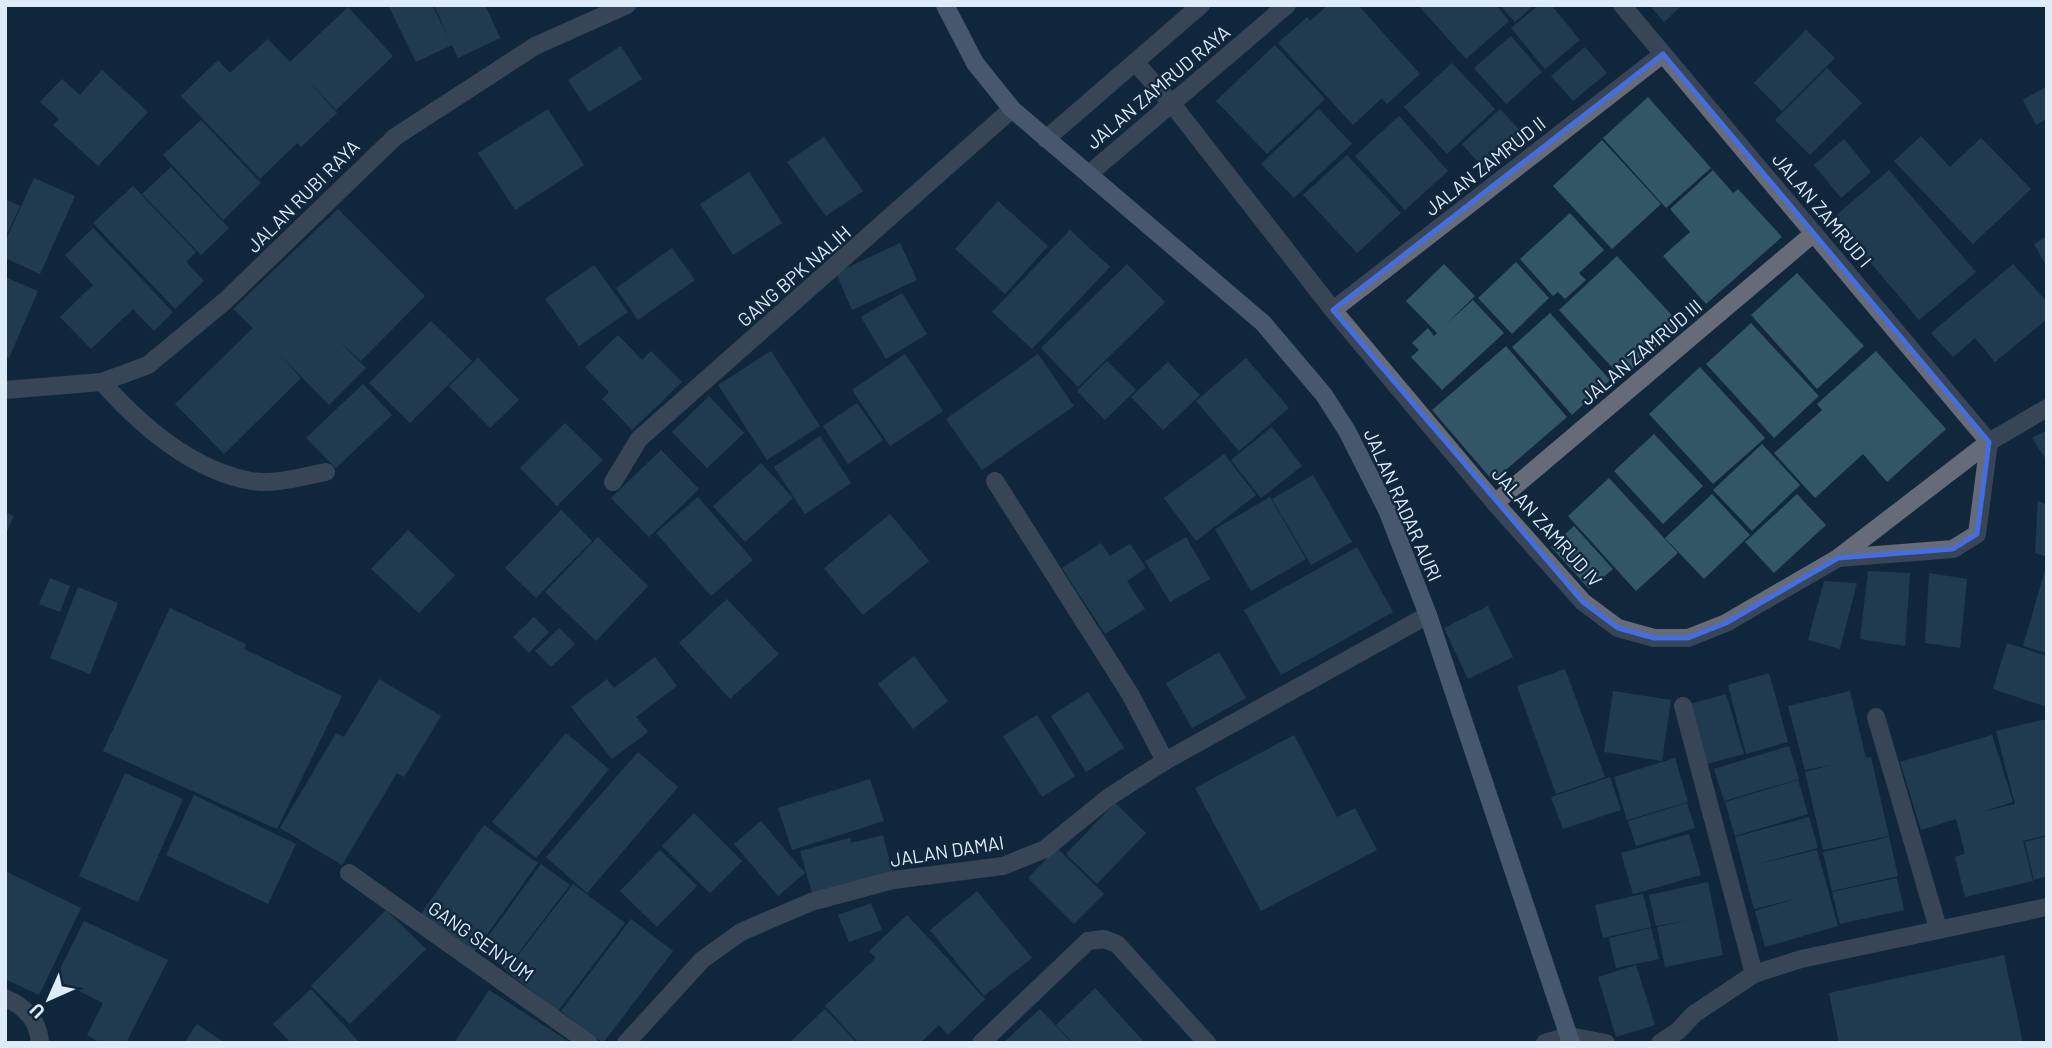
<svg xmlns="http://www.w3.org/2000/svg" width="2052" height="1048" viewBox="0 0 2052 1048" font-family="Barlow,sans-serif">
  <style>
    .building { fill: #335667 }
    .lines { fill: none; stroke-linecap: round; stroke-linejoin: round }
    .street { stroke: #666b79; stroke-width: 18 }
    .secondary { stroke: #8b93a9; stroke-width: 18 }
    .marked { fill: none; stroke: #446edf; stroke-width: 5; stroke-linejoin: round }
    .labels { text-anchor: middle; stroke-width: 5; stroke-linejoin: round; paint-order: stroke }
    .street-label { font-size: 19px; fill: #deecfa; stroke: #10273c }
  </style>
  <rect width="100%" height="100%" fill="#10273c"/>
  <g class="building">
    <path d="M388,5H432L449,39L434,5H485L500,38L458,58L452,45L416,62Z"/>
    <path d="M1328,5H1358L1420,74L1387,104L1382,98L1353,125L1278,43L1307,17L1310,21Z"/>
    <path d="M1418,5H1496L1509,21L1466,59Z"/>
    <path d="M1500,5H1534L1515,22Z"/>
    <path d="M1539,5H1551L1580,40L1545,69L1511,28Z"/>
    <path d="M1649,5H1682L1664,22Z"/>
    <path d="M348,7L393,56L336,110L306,78L337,113L301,147L297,143L260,179L181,96L218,60L230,73L268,39L290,62Z"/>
    <path d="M1806,30L1835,58L1782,111L1754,83Z"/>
    <path d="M1511,36L1542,72L1506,104L1474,68Z"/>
    <path d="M1275,45L1325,99L1267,154L1216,101Z"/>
    <path d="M621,46L642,79L589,112L568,80Z"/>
    <path d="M1585,47L1607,73L1573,101L1551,76Z"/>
    <path d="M1452,63L1495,109L1447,154L1404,107Z"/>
    <path d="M1827,68L1862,103L1810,155L1775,120Z"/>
    <path d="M102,70L148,112L98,166L53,125L59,119L40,102L62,79L80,95Z"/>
    <path d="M2047,86V119L2036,125L2023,100Z"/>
    <path d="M1648,97L1711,168L1666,208L1603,138Z"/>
    <path d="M548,109L584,165L515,210L478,153Z"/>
    <path d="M1319,109L1352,144L1294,198L1261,164Z"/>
    <path d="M1500,109L1525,136L1487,172L1462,144Z"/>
    <path d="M1399,116L1448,171L1405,210L1355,156Z"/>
    <path d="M201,120L261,183L223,220L163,155Z"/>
    <path d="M1921,136L1950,167L1981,138L2031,189L1973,244L1894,161Z"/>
    <path d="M824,137L863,191L826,216L787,162Z"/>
    <path d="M1844,139L1871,172L1841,198L1814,165Z"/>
    <path d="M1602,140L1661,204L1612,249L1553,186Z"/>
    <path d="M1347,155L1401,213L1357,253L1303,195Z"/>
    <path d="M171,167L229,228L201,255L142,194Z"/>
    <path d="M1713,170L1733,193L1738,189L1782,237L1706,304L1663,256L1690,232L1670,209Z"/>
    <path d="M1889,170L1976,272L1919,320L1833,218Z"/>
    <path d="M749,172L782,223L733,255L700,204Z"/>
    <path d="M34,178L75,196L40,274L5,258V242Z"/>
    <path d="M133,186L196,252L186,262L204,281L175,309L93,223Z"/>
    <path d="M5,199L20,206L5,238Z"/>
    <path d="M998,201L1048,246L1005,294L955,249Z"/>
    <path d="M338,209L425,296L361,361L337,339L366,368L329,405L275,350L301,378L224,454L175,404L253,328L233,309Z"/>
    <path d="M1570,213L1604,250L1579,273L1586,280L1565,299L1558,292L1553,296L1520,259Z"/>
    <path d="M93,228L173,312L154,331L133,309L91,349L60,317L93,285L65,255Z"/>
    <path d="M1070,230L1110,267L1032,349L992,312Z"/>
    <path d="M2047,236V267L2034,244Z"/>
    <path d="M900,243L917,280L852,310L836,273Z"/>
    <path d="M672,248L695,280L638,320L616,288Z"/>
    <path d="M1617,256L1680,324L1622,378L1559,310Z"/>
    <path d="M1516,262L1549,298L1512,334L1478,298Z"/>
    <path d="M1127,264L1165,302L1078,387L1041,348Z"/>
    <path d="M1444,264L1475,296L1445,325L1473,300L1504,333L1442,390L1411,357L1419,350L1412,343L1428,328L1434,336L1437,333L1406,301Z"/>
    <path d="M2013,264L2047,302V319L1995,362L1975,338L1953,357L1931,333Z"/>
    <path d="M594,265L628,312L579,346L545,299Z"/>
    <path d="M1797,273L1864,346L1817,389L1751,315Z"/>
    <path d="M5,277L38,291L9,358L5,356Z"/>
    <path d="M902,293L927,334L886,359L861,317Z"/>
    <path d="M1550,313L1610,380L1572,415L1512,347Z"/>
    <path d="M431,321L472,361L410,423L369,383Z"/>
    <path d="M1751,323L1819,396L1774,438L1706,364Z"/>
    <path d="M618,335L642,360L651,351L682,382L632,430L602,399L609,392L585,367Z"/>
    <path d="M1506,346L1567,417L1493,481L1432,410Z"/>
    <path d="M771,351L820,426L767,460L718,385Z"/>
    <path d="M1876,351L1946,429L1887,482L1863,454L1815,498L1774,453L1822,410L1817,404Z"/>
    <path d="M905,354L943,411L890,446L852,390Z"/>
    <path d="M1038,354L1074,406L982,470L946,419Z"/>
    <path d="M478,358L519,400L490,428L449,386Z"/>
    <path d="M1246,358L1289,408L1239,451L1196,401Z"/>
    <path d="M1107,361L1136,390L1105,420L1077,391Z"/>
    <path d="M1168,362L1200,395L1163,430L1131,397Z"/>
    <path d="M1700,367L1765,438L1713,484L1649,414Z"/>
    <path d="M363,384L392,415L336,468L306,438Z"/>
    <path d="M709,396L744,433L707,468L672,432Z"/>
    <path d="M857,403L883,440L848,464L823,426Z"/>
    <path d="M565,423L603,460L557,506L520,468Z"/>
    <path d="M1272,427L1302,466L1261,498L1231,460Z"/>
    <path d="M2047,430V461L2032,438Z"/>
    <path d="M1654,434L1703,486L1663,524L1614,471Z"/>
    <path d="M820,436L851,483L805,514L774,467Z"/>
    <path d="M1762,444L1800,485L1752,531L1713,490Z"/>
    <path d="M661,450L699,489L649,537L611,498Z"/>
    <path d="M1224,454L1256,495L1196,541L1164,498Z"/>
    <path d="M761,463L793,498L745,542L713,506Z"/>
    <path d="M1313,475L1352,542L1311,565L1272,499Z"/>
    <path d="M1609,478L1678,553L1636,591L1568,516Z"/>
    <path d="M1712,494L1750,535L1704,579L1665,538Z"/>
    <path d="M1797,494L1826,525L1774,573L1745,542Z"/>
    <path d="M698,497L753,560L711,596L656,533Z"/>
    <path d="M1270,497L1306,559L1251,591L1215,529Z"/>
    <path d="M2038,501L2047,505V557L2035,553Z"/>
    <path d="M561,510L592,541L536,598L505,568Z"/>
    <path d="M5,512L14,516L5,535Z"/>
    <path d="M890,514L929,561L863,615L824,568Z"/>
    <path d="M1574,526L1613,569L1589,589L1551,547Z"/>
    <path d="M408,530L455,575L419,613L371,569Z"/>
    <path d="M598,537L648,586L596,641L545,592Z"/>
    <path d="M1186,537L1210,579L1170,602L1145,561Z"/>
    <path d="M1101,543L1110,556L1130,544L1146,568L1127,581L1145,609L1105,634L1062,568Z"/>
    <path d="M1357,547L1393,612L1281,675L1244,610Z"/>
    <path d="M2046,567H2047V653L2023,646Z"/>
    <path d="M1868,571L1910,573L1905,646L1860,639Z"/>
    <path d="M1929,573L1967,579L1960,648L1925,643Z"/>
    <path d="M50,578L70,586L60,612L39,604Z"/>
    <path d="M1824,581L1857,583L1840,649L1808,640Z"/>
    <path d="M78,587L118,603L90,674L50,658Z"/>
    <path d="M727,599L779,654L730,699L679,643Z"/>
    <path d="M1488,606L1513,657L1468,679L1444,628Z"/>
    <path d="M170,608L246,644L244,649L342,696L277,829L103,751Z"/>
    <path d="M534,617L549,632L529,653L513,637Z"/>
    <path d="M559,628L575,644L551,667L535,651Z"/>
    <path d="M2007,643L2047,656V707L1993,689Z"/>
    <path d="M1219,652L1246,698L1192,728L1166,683Z"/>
    <path d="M914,656L948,701L913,729L878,684Z"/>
    <path d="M655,657L677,686L636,717L648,732L612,759L571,707L607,679L614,688Z"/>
    <path d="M1565,669L1605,777L1556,794L1517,686Z"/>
    <path d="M1769,673L1788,742L1746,754L1728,685Z"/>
    <path d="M379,679L441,716L404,777L397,773L342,865L280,828L336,733L344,737Z"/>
    <path d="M1613,691L1671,700L1662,761L1604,752Z"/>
    <path d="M1850,691L1866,758L1871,757L1889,836L1823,850L1805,772L1831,765L1805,770L1788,706Z"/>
    <path d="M1088,692L1124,748L1086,772L1051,716Z"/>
    <path d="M1726,694L1744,754L1700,766L1683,706Z"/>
    <path d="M1037,715L1075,776L1042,797L1003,736Z"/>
    <path d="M2047,719V835L2023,841L2033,881L1965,897L1955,857L1965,854L1956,819L1921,830L1900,762L1992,735L2013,802L1982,812L2015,804L1996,731Z"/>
    <path d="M566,733L609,769L536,858L492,822Z"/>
    <path d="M1294,735L1337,817L1355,808L1377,850L1261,911L1195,788Z"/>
    <path d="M1789,746L1799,779L1724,801L1714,769Z"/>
    <path d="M638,752L678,787L587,893L546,857Z"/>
    <path d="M1675,758L1688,802L1627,820L1614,777Z"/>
    <path d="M125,773L183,799L138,902L79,876Z"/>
    <path d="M1610,777L1621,810L1563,829L1551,797Z"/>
    <path d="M870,779L884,821L792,850L778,808Z"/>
    <path d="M1798,780L1808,814L1735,836L1725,802Z"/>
    <path d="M194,795L296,844L268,904L166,855Z"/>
    <path d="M1115,803L1146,833L1097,884L1066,854Z"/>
    <path d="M1687,803L1695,828L1636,846L1628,821Z"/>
    <path d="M694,813L742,861L710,893L662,846Z"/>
    <path d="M1809,817L1818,848L1750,866L1817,850L1838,926L1765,947L1755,911L1798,898L1754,909L1735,837Z"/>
    <path d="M761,821L805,873L778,896L734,844Z"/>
    <path d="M484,825L538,863L473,954L420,915Z"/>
    <path d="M1689,834L1701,875L1633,894L1621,853Z"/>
    <path d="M883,835L893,874L813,896L800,851L850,838L851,843Z"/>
    <path d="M2047,836V876L2034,880L2025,842Z"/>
    <path d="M1889,837L1898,876L1832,891L1823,852Z"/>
    <path d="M1057,848L1104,894L1074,924L1028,878Z"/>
    <path d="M660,850L697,886L657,927L620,891Z"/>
    <path d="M541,864L570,885L506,969L479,949Z"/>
    <path d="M5,871L81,908L39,995L5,979Z"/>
    <path d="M1897,878L1904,910L1840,924L1832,892Z"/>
    <path d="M1708,882L1723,955L1665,967L1657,927L1690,920L1656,926L1649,895Z"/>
    <path d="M573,884L625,923L558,1011L506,971Z"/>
    <path d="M977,891L1032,958L984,996L930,930Z"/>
    <path d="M1643,894L1651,927L1603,938L1595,905Z"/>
    <path d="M871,903L882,930L849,942L838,915Z"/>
    <path d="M386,910L426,949L350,1024L311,986Z"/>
    <path d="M907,915L985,999L948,1035L939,1025L920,1043H859L825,1006L876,958L869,951Z"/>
    <path d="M631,919L673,951L603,1043L561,1011Z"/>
    <path d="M84,921L168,960L126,1043H101L87,1035L103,1003L55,979Z"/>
    <path d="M1651,928L1659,959L1616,968L1609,938Z"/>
    <path d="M2004,955L2023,1043H1839L1829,993Z"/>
    <path d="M1636,965L1655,1025L1616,1037L1598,977Z"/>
    <path d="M1095,988L1145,1043H1073L1056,1025Z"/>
    <path d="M311,989L360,1043H291L273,1024Z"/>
    <path d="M489,990L571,1043H454Z"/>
    <path d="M825,1009L857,1043H789Z"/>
    <path d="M1040,1009L1072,1043H1003Z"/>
    <path d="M197,1024L225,1043H184Z"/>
  </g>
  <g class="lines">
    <g class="street">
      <path d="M1622,5L1989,442"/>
      <path d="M1135,62L1172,104L1333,310L1495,503L1583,602L1618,628L1654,638H1688L1726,623L1838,558L1989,442L2047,408"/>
      <path d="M1046,139L1201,5"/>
      <path d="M1089,174L1287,5"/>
      <path d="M1333,310L1663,54"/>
      <path d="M102,382C140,425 192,470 251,481C274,485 304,476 326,472"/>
      <path d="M5,390L102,382L148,365L225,301L395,137L535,46L627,5"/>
      <path d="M995,481L1130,694L1165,761"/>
      <path d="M613,482L639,439L1012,109"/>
      <path d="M1495,503L1814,233"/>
      <path d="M1838,558L1953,549L1977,534L1989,442"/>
      <path d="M1683,706L1754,974"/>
      <path d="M1876,717L1938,928"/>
      <path d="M349,873L589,1043"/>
      <path d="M5,998C24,1006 39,1021 40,1043"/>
      <path d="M626,1043L702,960L741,932L811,902L893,880L1003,866L1045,849L1109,797L1165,761L1428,615"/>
      <path d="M981,1043L1088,941L1104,939L1117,944L1207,1043"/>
      <path d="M1545,1043L1569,1036L1606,1043"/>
      <path d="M1660,1043L1678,1031L1694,1014L1754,974L1801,959L2047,907"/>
    </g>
    <path class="secondary" d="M945,5L975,63L1012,109L1263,323L1324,395L1347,431L1387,510L1428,615L1571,1043"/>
  </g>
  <path d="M0 0H2052V1048H0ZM1663,54L1989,442L1977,534L1953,549L1838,558L1726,623L1688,638H1654L1618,628L1583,602L1333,310Z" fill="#10273c" fill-opacity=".55" fill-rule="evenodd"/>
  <path class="marked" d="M1663,54L1989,442L1977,534L1953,549L1838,558L1726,623L1688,638H1654L1618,628L1583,602L1333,310Z"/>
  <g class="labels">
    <g class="street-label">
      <text transform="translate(1158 87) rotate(-40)" y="7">JALAN ZAMRUD RAYA</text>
      <text transform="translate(1485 166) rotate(-38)" y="7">JALAN ZAMRUD II</text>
      <text transform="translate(303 196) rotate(-45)" y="7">JALAN RUBI RAYA</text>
      <text transform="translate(1822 210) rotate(50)" y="7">JALAN ZAMRUD I</text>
      <text transform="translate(794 276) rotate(-41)" y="7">GANG BPK NALIH</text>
      <text transform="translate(1641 352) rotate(-40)" y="7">JALAN ZAMRUD III</text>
      <text transform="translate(1403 505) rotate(66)" y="7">JALAN RADAR AURI</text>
      <text transform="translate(1547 527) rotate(48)" y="7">JALAN ZAMRUD IV</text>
      <text transform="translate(947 851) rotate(-9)" y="7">JALAN DAMAI</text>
      <text transform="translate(481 941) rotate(35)" y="7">GANG SENYUM</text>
    </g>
  </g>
  <rect width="2052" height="1048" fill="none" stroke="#deecfa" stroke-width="14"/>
  <g transform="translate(49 999) rotate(225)" stroke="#10273c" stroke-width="5" paint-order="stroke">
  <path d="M0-5L12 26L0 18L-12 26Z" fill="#deecfa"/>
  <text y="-10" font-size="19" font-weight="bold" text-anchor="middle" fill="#deecfa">U</text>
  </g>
</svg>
